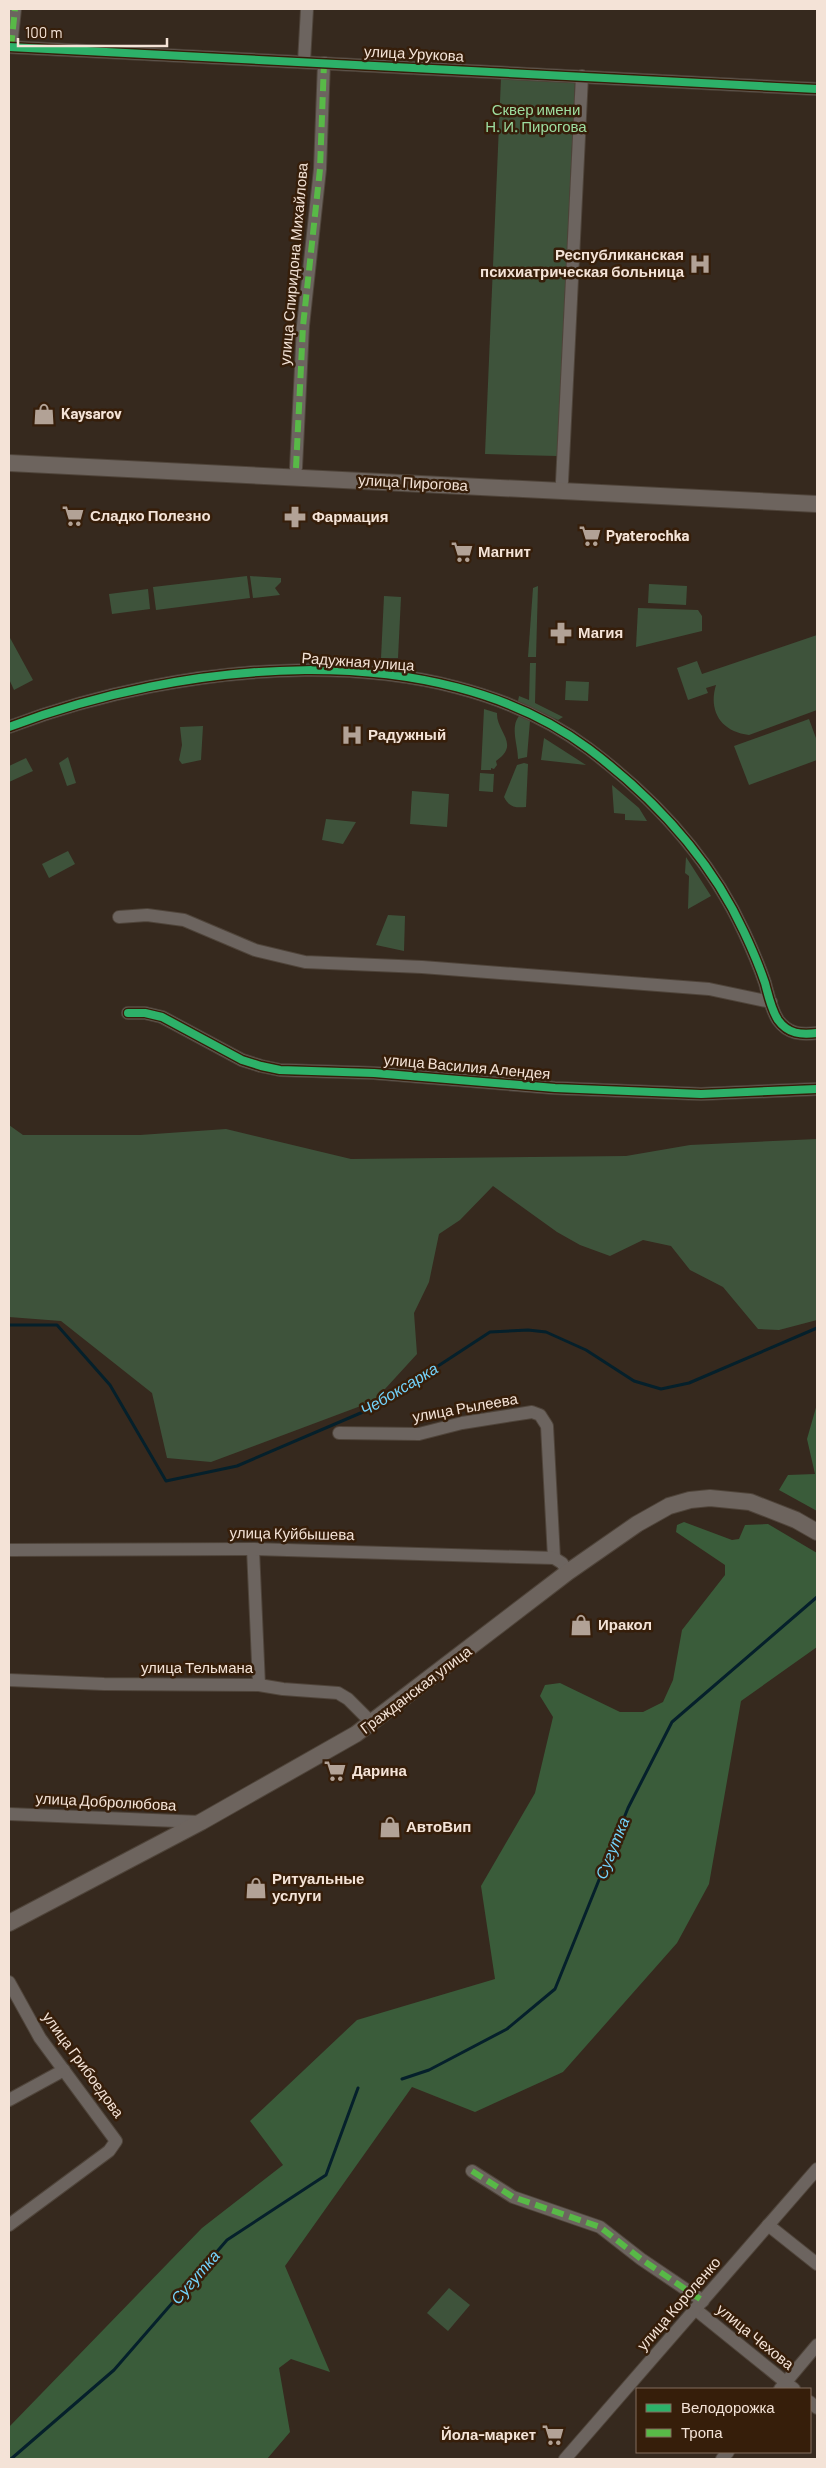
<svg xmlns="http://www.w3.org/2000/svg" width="826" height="2468" viewBox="0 0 826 2468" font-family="Barlow,sans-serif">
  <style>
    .green { fill: #3e533b }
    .forest { fill: #3a5c3a }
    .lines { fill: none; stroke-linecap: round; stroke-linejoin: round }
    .stream { stroke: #05202b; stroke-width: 3 }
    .minor-casing { stroke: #4f443a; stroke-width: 14 }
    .major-casing { stroke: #4f443a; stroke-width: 18 }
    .minor { stroke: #6c645f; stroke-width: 12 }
    .major { stroke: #6d645e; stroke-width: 16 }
    .quiet { stroke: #58b947; stroke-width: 6; stroke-dasharray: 12 6; stroke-linecap: butt }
    .cycleway-casing { stroke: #361e0a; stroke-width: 11 }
    .cycleway { stroke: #2db169; stroke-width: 8 }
    .labels { text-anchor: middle; stroke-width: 5; stroke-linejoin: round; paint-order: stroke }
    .street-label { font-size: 15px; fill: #f4e3d7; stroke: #361e0a }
    .park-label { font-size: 15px; fill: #9ddda0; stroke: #361e0a }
    .poi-label { font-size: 15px; font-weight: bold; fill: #f4e3d7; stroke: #361e0a; text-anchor: start }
    .water-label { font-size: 16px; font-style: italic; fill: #73d3fb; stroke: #361e0a }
  </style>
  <rect width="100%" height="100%" fill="#36291e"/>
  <g class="green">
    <path d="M501,78L575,82L557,456L485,454Z"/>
    <path d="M247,576L250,598L156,610L153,587Z"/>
    <path d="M250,576L281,578V582L275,588L280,595L253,598Z"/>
    <path d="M649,584L687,586L686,605L648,603Z"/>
    <path d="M538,586L536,657H528L533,588Z"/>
    <path d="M148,589L150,609L112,614L109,594Z"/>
    <path d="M384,596L401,597L398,658H381Z"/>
    <path d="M638,608L698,610L702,616V631L636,647Z"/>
    <path d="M817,635V710L749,735C721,732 708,711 716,685L706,688L708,693L688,700L677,668L697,661L702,674Z"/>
    <path d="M9,636L33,680L14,690L9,679Z"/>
    <path d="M530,663H536L535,703L563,717L558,720L518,701L519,696L529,700Z"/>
    <path d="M566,681L589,682L588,701L565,700Z"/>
    <path d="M484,709L497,713C496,732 521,744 496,761L497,765L494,769L491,768V770H481Z"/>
    <path d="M519,716L530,721L527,757L518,759C518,745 510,727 519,716Z"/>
    <path d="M809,719L817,741V760L749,785L734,746Z"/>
    <path d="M203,726L201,760L182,764L179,760L182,745L180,727Z"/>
    <path d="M544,738L586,765L541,760Z"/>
    <path d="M68,757L76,783L67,786L59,763Z"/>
    <path d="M26,758L33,771L9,782V766Z"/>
    <path d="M524,763L528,764L526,807C515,808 509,807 504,797L517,765Z"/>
    <path d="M480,773L494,774L493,792L479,791Z"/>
    <path d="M612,785L639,808L647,821L625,820V814L614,813Z"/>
    <path d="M412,791L449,794L447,827L410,824Z"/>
    <path d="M326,819L356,822L343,844L322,840Z"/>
    <path d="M68,851L75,864L49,878L42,864Z"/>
    <path d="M686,857L711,896L688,909L689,876L685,873Z"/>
    <path d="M388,915L405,916L404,951L376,945Z"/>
    <path d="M9,1125L23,1135H140L226,1129L351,1159L626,1156L690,1145L817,1139V1320L779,1330L758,1329L723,1287L690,1270L671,1246L643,1240L610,1256L580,1245L557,1232L493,1186L460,1220L439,1234L429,1282L414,1313L417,1354L374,1401L211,1462L167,1458L152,1393L61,1321L9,1317Z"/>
    <path d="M449,2288L470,2305L448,2331L427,2313Z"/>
  </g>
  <g class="forest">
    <path d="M817,1404V1511L779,1490L788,1475L815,1474L807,1439Z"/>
    <path d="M684,1522L732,1540L739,1539L745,1525L768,1524L817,1553V1647L741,1701L709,1884L677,1943L563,2072L475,2112L412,2087L285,2266L330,2372L291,2359L279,2368L290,2432L267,2459H9V2427L202,2228L283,2165L250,2121L357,2020L495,1979L481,1886L535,1793L553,1717L540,1696L545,1685L560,1683L620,1712H643L663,1702L673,1680L682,1630L725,1575V1565L676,1532L677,1525Z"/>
  </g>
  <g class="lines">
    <g class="stream">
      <path d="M9,1325H57L110,1385L166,1481L237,1466L377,1406L490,1332L528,1330L546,1332L586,1350L634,1381L661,1389L689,1383L817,1328"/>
      <path d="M402,2079L429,2070L507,2029L555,1989L628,1808L672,1722L817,1597"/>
      <path d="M11,2459L114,2370L227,2240L326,2175L358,2088"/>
    </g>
    <g class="minor-casing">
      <g id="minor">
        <path d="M9,47L817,89"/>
        <path d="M11,47L15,9"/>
        <path d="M304,62L307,9"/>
        <path d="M296,468L303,326L320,169L324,63"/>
        <path d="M562,482L582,76"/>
        <path d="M9,727C180,662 434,633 589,749C654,798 710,858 744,932C752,949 759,965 765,983C768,994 771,1009 778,1020C788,1034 801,1035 817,1033"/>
        <path d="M119,917L147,915L184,920L255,950L305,962L422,967L709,989L771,1002"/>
        <path d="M128,1013H145L162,1017L242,1060L261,1066L280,1070L374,1073L555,1088L701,1094L817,1089"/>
        <path d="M339,1433L419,1434L462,1423L532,1412L540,1415L547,1426L554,1558"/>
        <path d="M253,1549L259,1685"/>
        <path d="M9,1550L253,1549L554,1558L562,1563L568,1572"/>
        <path d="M9,1680L104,1684L259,1685L283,1689L338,1693L348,1699L372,1723"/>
        <path d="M9,1814L201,1822"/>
        <path d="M9,1982L40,2038L116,2141L109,2151L9,2225"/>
        <path d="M9,2100L64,2070"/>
        <path d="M472,2171L513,2197L600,2227L641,2259L703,2301"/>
        <path d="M768,2225L817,2264"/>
        <path d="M695,2309L794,2389"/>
        <path d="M780,2389L817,2345"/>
        <path d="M810,2402L817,2408"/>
        <path d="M565,2459L817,2169"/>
        <path d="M722,2459L728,2452"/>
      </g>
    </g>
    <g class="major-casing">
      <g id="major">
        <path d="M9,463L817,504"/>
        <path d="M9,1923L201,1822L356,1734L568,1572L637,1524L669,1506L690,1500L710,1498L750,1502L796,1520L817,1532"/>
      </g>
    </g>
    <use href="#minor" class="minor"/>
    <use href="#major" class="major"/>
    <g class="quiet">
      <path d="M11,47L15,9"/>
      <path d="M296,468L303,326L320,169L324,63"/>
      <path d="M472,2171L513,2197L600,2227L641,2259L703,2301"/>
    </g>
    <g class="cycleway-casing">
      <g id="cycleway">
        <path d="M9,47L817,89"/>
        <path d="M9,727C180,662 434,633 589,749C654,798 710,858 744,932C752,949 759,965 765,983C768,994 771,1009 778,1020C788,1034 801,1035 817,1033"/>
        <path d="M128,1013H145L162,1017L242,1060L261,1066L280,1070L374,1073L555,1088L701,1094L817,1089"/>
      </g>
    </g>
    <use href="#cycleway" class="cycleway"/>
  </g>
  <defs>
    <g id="hospital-bare" transform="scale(1.725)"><path d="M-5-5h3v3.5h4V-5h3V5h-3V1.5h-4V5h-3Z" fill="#b2a296" stroke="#361e0a" stroke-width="2.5" paint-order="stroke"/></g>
    <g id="shop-bare" transform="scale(1.725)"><path d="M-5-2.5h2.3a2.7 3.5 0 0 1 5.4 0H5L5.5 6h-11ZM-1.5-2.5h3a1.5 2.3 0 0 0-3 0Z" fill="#b2a296" stroke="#361e0a" stroke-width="2.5" paint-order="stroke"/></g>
    <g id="supermarket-bare" transform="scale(1.725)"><path d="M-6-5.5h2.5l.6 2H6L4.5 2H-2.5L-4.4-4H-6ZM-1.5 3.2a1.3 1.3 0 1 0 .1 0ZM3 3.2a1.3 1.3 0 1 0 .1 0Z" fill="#b2a296" stroke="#361e0a" stroke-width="2.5" paint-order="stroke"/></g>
    <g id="pharmacy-bare" transform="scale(1.725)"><path d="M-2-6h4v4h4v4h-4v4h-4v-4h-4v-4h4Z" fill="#b2a296" stroke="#361e0a" stroke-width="2.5" paint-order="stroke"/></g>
  </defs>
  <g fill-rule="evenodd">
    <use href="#hospital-bare" x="700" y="264"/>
    <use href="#shop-bare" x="44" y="414"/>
    <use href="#supermarket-bare" x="73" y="516"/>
    <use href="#pharmacy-bare" x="295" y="517"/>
    <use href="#supermarket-bare" x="590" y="536"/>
    <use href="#supermarket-bare" x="462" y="552"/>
    <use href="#pharmacy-bare" x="561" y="633"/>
    <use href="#hospital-bare" x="352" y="735"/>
    <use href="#shop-bare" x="581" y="1625"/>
    <use href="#supermarket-bare" x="335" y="1771"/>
    <use href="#shop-bare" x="390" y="1827"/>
    <use href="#shop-bare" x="256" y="1888"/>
    <use href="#supermarket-bare" x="553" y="2435"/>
  </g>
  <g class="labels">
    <g class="street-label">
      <text transform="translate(414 54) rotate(3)" y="5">улица Урукова</text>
      <text transform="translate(294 264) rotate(-85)" y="5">улица Спиридона Михайлова</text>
      <text transform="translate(413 483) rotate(3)" y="5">улица Пирогова</text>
      <text transform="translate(358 662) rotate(4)" y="5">Радужная улица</text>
      <text transform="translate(467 1067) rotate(5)" y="5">улица Василия Алендея</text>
      <text transform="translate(465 1408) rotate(-10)" y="5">улица Рылеева</text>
      <text transform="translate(292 1534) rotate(1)" y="5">улица Куйбышева</text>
      <text x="197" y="1673">улица Тельмана</text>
      <text transform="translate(416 1690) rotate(-37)" y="5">Гражданская улица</text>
      <text transform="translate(106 1802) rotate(3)" y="5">улица Добролюбова</text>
      <text transform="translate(83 2065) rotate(54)" y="5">улица Грибоедова</text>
      <text transform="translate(679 2304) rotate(-49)" y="5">улица Короленко</text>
      <text transform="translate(755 2337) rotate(39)" y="5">улица Чехова</text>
    </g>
    <g class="park-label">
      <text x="536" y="115">Сквер имени<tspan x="536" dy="17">Н. И. Пирогова</tspan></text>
    </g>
    <g class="poi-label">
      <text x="684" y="260" text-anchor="end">Республиканская<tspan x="684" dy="17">психиатрическая больница</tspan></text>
      <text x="61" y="419">Kaysarov</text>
      <text x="90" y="521">Сладко Полезно</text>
      <text x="312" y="522">Фармация</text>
      <text x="606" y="541">Pyaterochka</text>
      <text x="478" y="557">Магнит</text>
      <text x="578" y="638">Магия</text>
      <text x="368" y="740">Радужный</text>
      <text x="598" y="1630">Иракол</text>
      <text x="352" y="1776">Дарина</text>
      <text x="406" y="1832">АвтоВип</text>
      <text x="272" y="1884">Ритуальные<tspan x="272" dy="17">услуги</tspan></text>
      <text x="536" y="2440" text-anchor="end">Йола-маркет</text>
    </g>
    <g class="water-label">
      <text transform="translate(399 1389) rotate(-31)" y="6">Чебоксарка</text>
      <text transform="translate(612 1848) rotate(-68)" y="6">Сугутка</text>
      <text transform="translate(195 2277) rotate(-49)" y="6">Сугутка</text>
    </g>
  </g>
  <rect width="826" height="2468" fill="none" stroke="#f4e3d7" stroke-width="20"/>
  <rect x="636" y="2388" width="175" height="65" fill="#361e0a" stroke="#826d5c"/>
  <rect x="646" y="2404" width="25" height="8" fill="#2db169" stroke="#826d5c"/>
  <text x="681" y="2413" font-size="15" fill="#f4e3d7">Велодорожка</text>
  <rect x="646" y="2429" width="25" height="8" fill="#58b947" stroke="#826d5c"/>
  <text x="681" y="2438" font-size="15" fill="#f4e3d7">Тропа</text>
  <path d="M18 38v8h149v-8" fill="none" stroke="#f4e3d7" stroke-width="2.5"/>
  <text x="25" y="38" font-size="15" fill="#f4e3d7" stroke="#361e0a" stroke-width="4" paint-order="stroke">100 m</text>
</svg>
